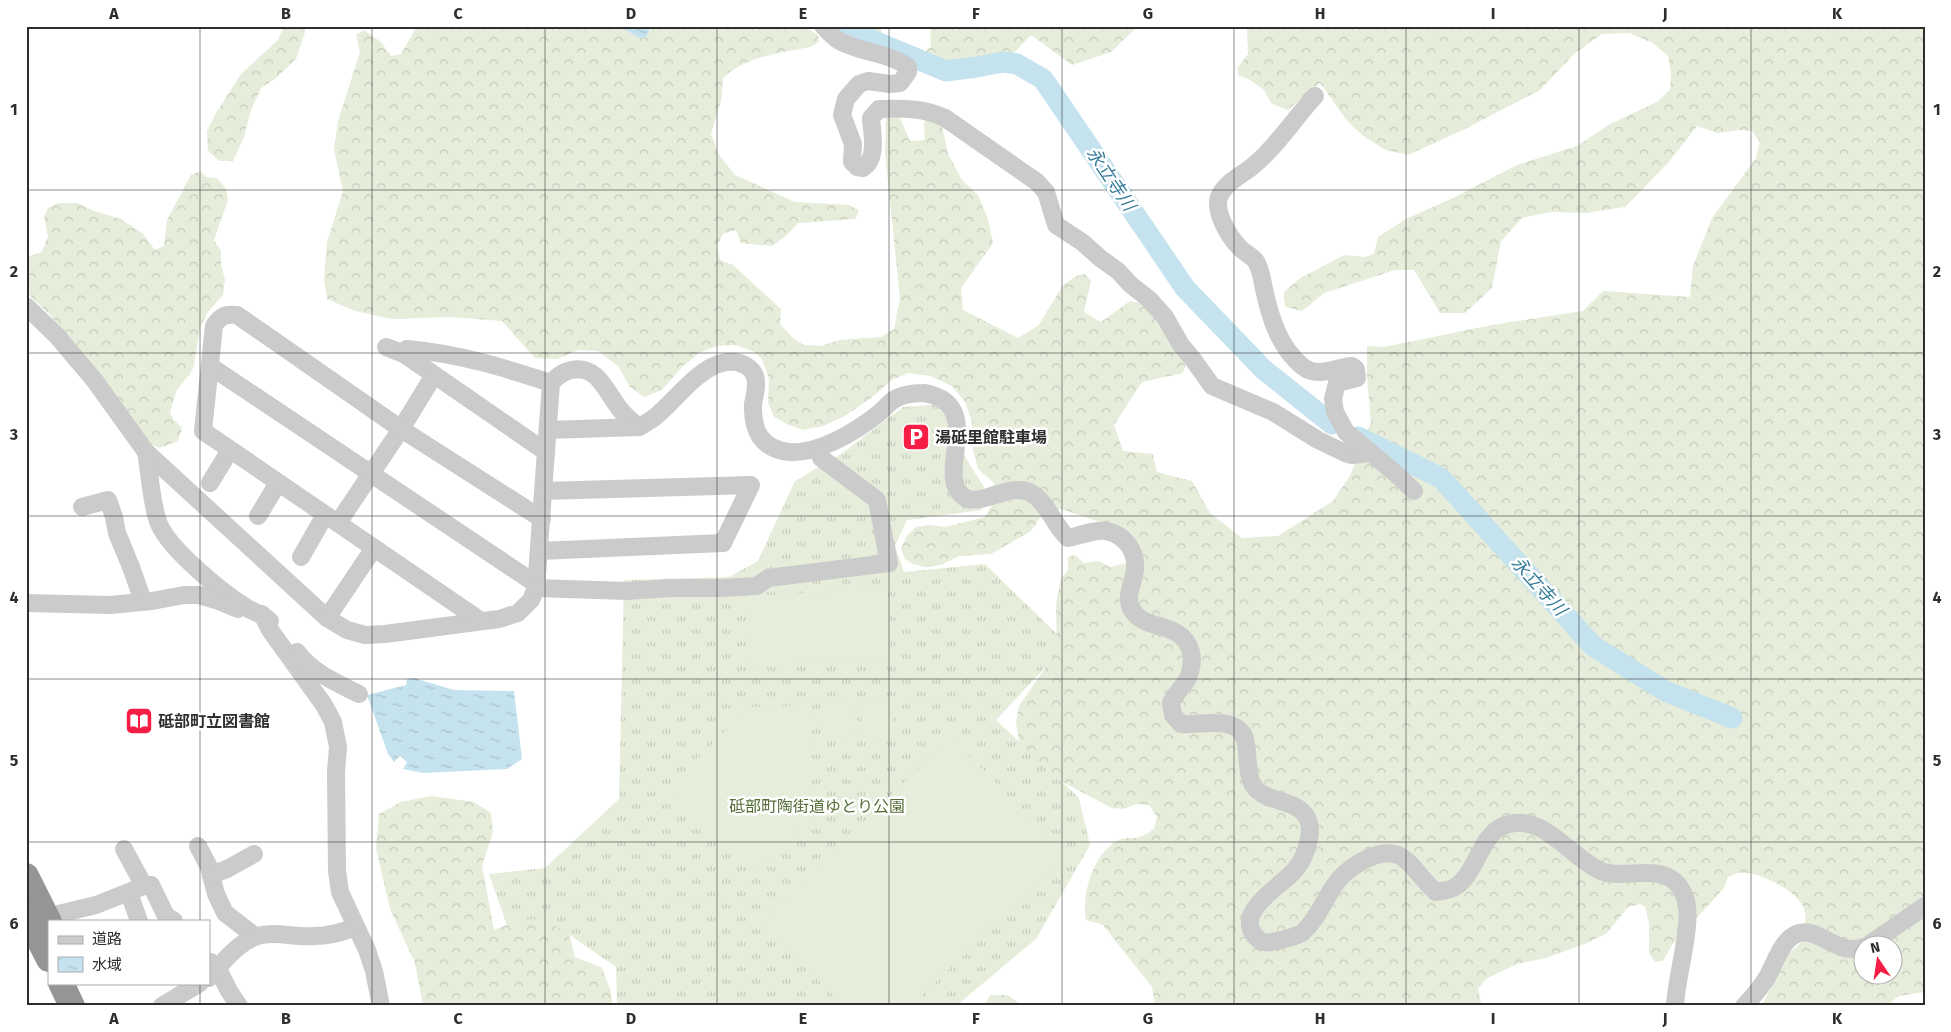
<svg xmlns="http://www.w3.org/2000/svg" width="1951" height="1032" viewBox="0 0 1951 1032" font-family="'Fira Sans','Noto Sans JP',sans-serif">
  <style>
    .grass { fill: url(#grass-tufts) }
    .forest { fill: url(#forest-crowns); fill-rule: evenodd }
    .garden { fill: #e6edda }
    .water { fill: url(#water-ripples) }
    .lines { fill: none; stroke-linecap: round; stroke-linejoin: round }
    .river { stroke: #c4e3ef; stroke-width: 21 }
    .minor { stroke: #cbcbcb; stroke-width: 18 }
    .highway { stroke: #959595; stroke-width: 26 }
    .grid { fill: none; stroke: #2e2e2e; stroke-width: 1; stroke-opacity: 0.55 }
    .labels { text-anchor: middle; stroke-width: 5; stroke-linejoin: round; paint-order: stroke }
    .poi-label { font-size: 16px; font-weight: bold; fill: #2e2e2e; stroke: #fff; text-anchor: start }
    .park-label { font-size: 16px; fill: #566e37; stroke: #fff }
    .water-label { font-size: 18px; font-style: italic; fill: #347c98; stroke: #fff }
    .neatline { fill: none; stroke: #2e2e2e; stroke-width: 2 }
    .grid-label { font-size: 16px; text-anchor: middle; font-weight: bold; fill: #2e2e2e }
  </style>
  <defs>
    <pattern id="grass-tufts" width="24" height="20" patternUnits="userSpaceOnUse" patternTransform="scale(1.25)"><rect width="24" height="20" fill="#e6edda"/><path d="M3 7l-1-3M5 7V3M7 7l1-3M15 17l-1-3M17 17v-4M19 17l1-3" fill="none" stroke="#c6ccbb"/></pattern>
    <pattern id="forest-crowns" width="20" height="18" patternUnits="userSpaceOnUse" patternTransform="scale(1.25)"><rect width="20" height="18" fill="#e6edda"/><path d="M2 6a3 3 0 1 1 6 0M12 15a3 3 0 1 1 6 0" fill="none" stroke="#c6ccbb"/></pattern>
    <pattern id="water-ripples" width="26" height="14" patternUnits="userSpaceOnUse" patternTransform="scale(1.25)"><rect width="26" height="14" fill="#c4e3ef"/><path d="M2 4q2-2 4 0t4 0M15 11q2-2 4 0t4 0" fill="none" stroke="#a9c3cd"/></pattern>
  </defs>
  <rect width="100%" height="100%" fill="#fff"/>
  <path class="grass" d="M958,403L965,457L984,487L982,510L907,520L895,546L904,572L985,564L1067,644L996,720L1079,798L1090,845L1036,939L956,1006H617L616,967L558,927L507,925L489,874L545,868L619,799L624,580L729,577L758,561L795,481L841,454L903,407Z"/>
  <g class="forest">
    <path d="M284,26H307L296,59L276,78L261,88L251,110L244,137L233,161H219L208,151L207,131L216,113L241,74L278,40Z"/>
    <path d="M417,26H617L640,38L647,36L651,26H767L808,29L818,35L819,42L810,47C780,53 747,56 723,78L721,101L711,134L719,155L735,175L795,202L849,205L859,210L855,219L798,223L788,234L772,246L741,243L736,230L723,234L717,246L720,260L733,265L781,309L780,324L793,338L804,345L821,346L839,340L881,337L894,329L900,299L885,153L886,118L899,116L910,141L925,140L924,124L926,117L941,121L948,154L962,180L978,195L988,219L993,243L961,288L963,310L1018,338L1039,325L1063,285L1076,276L1085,274L1091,281L1084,312L1101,322L1130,301L1150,305L1187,359L1183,373L1142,382L1114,425L1123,451L1153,454L1157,472L1192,481L1210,513L1242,538L1278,536L1333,501L1350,476L1371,422L1367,378V346L1384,347L1492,325L1583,311L1603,291L1690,297L1693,266L1712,218L1756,158L1760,142L1752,131L1740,130L1718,133L1697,126L1668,163L1625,207L1587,213L1550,212L1522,218L1501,241L1492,288L1465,313H1440L1414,270H1395L1324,293L1302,311L1285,307L1284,292L1299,279L1344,255L1365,257L1374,254L1378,237L1406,219L1453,198L1517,165L1577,146L1610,124L1657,102L1670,90L1671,75L1668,56L1653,43L1629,33L1602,34L1575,53L1540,90L1463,130L1408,155L1386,150L1366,138L1348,122L1320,83L1288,110L1272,104L1263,89L1250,80L1238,75V67L1248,54L1247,26H1925V992L1899,996L1886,1006H1759L1764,1002L1785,957L1802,942C1804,931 1808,917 1803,906C1795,890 1757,870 1739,873C1736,873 1731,876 1728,877L1724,888L1672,945L1663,961L1655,962L1649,953V923L1645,907L1640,904L1628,907L1607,933L1587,943L1546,958L1517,964L1486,979L1478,989L1481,1003L1483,1006H1155L1152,987L1103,925L1086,920C1081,894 1094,850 1121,839C1127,837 1134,839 1140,837C1145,835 1150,832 1154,829L1157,817L1149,805L1136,804L1124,809L1112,808L1055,778L1019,742L1016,722L1019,706L1057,651L1056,604L1061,579L1068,570V557L1075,555L1084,563L1099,561L1110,567L1131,562L1124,530L1061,509H1046L1031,531L991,554L959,556L941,565L925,567L913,564L905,559L901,549L906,537L916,527L928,525L946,527L985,517L992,505L994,483L978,469L973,450L972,422L965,402L952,386L930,376L908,373L892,380L870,399L843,417L823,426L803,430L789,425L774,417L768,402L769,378L762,359L753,351L735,345L716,346L699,353L682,367L662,390L644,397L630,387L618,366L598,351L578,350L557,359L535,358L502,321L450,317L392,319L355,311L327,299L324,279L327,242L343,191L334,150L338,121L360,52L356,35L364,30L381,42L391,56L401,54ZM1864,944H1894V974H1864Z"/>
    <path d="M842,26H884L881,30L886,40L896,41L903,47L904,53L898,56L877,49Z"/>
    <path d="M930,26H1138L1111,52L1072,65L1031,35L1010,57L983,66L934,69L925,62V52L931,46Z"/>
    <path d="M200,171L206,177L216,178L226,188L228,200L214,240L221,251V265L225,280L223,295L207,313L200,328L194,365L190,374L177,389L170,412L173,419L182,428L178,441L160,448L150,444L50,315L26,292V257L42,252L48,236L44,217L48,208L58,203H77L94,211L121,219L142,233L155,250L164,246L167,220L191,175Z"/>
    <path d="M431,796L474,802L491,813L493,832L482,866L494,930L519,920L542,919L569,933L575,957L602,968L611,992L612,1006H423L415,963L390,909L376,848L379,814L401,802Z"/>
    <path d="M990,995H1007L1023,1006H984Z"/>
  </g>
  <g class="garden">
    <path d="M888,589L891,659L748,666L745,596Z"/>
    <path d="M892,701L893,739L862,740L861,702Z"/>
    <path d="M852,702L853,740L822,741L821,703Z"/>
    <path d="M808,706L811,820L753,874L675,793V781L749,707Z"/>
    <path d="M951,737L1066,855L911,1006H844L761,921Z"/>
  </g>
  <g class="water">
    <path d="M617,26H651L647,36L640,38Z"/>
    <path d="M414,678L454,690L514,691L522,759L507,769L423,773L403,769L407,762L400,756L394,762L388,754L367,695L406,685L407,679Z"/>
  </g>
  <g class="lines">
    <g class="river">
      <path d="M845,26L862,36L946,71L977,67L1003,62L1017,64L1043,79L1185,288L1263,369L1332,424"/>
      <path d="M1358,437L1441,478L1593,646L1667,692L1732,718"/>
    </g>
    <g class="minor">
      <path d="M823,26C828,31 833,37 838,40C859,53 888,52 908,67V72L900,83L890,84L868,81L859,84L846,99L842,115L853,144L852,162L857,167L863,168C878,159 872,133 871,118L879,109C903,108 924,108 945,118L1037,182L1046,192L1056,225L1082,242L1100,258L1118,271L1131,285L1149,299L1165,317L1181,345L1192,358L1212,386L1273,412L1318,440L1345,453L1352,455L1369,453"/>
      <path d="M1315,96C1293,120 1275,149 1249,169C1238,177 1224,184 1219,197C1214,213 1230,238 1240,248C1245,253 1251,256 1255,260C1261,268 1262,280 1264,289C1270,317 1279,347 1302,366C1318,379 1335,367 1352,366L1356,369L1357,378L1337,383L1333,399L1335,412L1346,432L1395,473L1414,491"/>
      <path d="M26,306L57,336L95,381L146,452L327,618L347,630L365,635L385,634L499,619L518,613L531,600L536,588L551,383C557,376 563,372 571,370C597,364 606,391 619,408C625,416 631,421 639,427C644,424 650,421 655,417C675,401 697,369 722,363C738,359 757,366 756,385C756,392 754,398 753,404C752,430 761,449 789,452C819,454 855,432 878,414C883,410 887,405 892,401C901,394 913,393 924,393C932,394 935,396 942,399C977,421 936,478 964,497C981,508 1011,480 1033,494C1049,505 1054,526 1068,538C1078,536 1097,529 1106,531C1124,534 1137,551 1135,569C1134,583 1124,597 1132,610C1145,632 1182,620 1191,652C1193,660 1191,671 1188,678C1183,687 1175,694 1171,703L1173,715L1181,724C1201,726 1242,713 1246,744C1248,756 1247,769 1251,781C1261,806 1297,795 1308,820C1311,827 1310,836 1308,843C1306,852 1302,862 1295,870C1282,886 1233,911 1256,937C1262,944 1269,943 1277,941C1284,939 1295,937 1302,933C1317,920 1323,902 1334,886C1345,869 1377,847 1398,855C1412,861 1423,882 1436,892C1441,891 1446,891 1451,889C1475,880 1479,836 1503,826C1542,810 1569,857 1601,871C1627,882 1669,856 1685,897C1694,921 1676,977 1675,1006"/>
      <path d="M386,347L404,354L546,452"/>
      <path d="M404,354L407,349C460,354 502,367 551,383"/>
      <path d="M210,366L536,584"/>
      <path d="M548,430L639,427"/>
      <path d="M146,452C150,474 151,504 159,524C170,550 223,593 247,608C255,613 263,614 270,621"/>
      <path d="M210,483L230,450"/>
      <path d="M82,507L108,500L114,517L117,533L131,567L143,601"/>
      <path d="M258,516L278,483"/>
      <path d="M338,523L401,429L434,375"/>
      <path d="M539,551L723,543L751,485L544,491"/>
      <path d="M301,557L325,515"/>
      <path d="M536,588L627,591L672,588H721L757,586L768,578L889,563L877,500L821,458L819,449"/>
      <path d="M26,603L110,605L152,601L184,595H199L216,600L238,609"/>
      <path d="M262,614L270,630L324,705L333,722L338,747L336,772L337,871L340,892L367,950L374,971L381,1006"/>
      <path d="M327,618L374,548"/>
      <path d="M481,621L203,431L214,326C220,316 225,314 237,315L401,429L542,519"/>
      <path d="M297,652C313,673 335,682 359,694"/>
      <path d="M198,846L209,867L216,894L225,913L255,936"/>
      <path d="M124,849L144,886"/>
      <path d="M211,875L227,869L254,854"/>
      <path d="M129,893L139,921"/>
      <path d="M46,917L96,905L144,886L151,885L166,916L174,921"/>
      <path d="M1870,944L1925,906"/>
      <path d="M211,962L218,969L229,991L239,1006"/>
      <path d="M209,978C215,974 217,969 222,963C230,954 243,941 255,937C273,930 296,938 314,936C328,936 343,932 356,927"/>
      <path d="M162,1006L200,983"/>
      <path d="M1744,1006C1752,998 1760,988 1766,979C1776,963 1784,927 1810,933C1829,938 1842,955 1864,947"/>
    </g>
    <g class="highway">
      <path d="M26,876L49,922"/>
      <path d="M26,914L49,959"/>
      <path d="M61,983L72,1006"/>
    </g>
  </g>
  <path class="grid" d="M200,26V921M372,26V1006M545,26V1006M717,26V1006M889,26V1006M1062,26V1006M1234,26V1006M1406,26V1006M1579,26V1006M1751,26V1006M26,190H1925M26,353H1925M26,516H1925M26,679H1925M26,842H1925M200,983V1006"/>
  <defs>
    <g id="parking-square" transform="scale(1.4375)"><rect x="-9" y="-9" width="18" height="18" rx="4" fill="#f61e45" stroke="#fff"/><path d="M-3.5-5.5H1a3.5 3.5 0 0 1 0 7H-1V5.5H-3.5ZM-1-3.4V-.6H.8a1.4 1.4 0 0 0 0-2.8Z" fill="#fff"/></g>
    <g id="library-square" transform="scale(1.4375)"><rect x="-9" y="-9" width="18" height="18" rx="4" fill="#f61e45" stroke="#fff"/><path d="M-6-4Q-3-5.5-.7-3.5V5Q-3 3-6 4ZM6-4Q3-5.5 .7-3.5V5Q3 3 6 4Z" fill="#fff"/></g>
  </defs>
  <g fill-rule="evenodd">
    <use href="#parking-square" x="916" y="437"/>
    <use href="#library-square" x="139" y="721"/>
  </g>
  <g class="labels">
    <g class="poi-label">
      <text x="935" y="443">湯砥里館駐車場</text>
      <text x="158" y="727">砥部町立図書館</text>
    </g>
    <g class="park-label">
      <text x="817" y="812">砥部町陶街道ゆとり公園</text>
    </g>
    <g class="water-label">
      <text transform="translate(1111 179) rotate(56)" y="6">永立寺川</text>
      <text transform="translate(1539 586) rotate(48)" y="6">永立寺川</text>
    </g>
  </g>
  <rect width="1951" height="1032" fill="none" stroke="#ffffff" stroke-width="55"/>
  <rect x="48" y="920" width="162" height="65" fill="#ffffff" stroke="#ababab"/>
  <rect x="58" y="936" width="25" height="8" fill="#cbcbcb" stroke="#ababab"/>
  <text x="92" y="944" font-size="15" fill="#2e2e2e">道路</text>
  <rect x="58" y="957" width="25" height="15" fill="url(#water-ripples)" stroke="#ababab"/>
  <text x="92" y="970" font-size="15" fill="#2e2e2e">水域</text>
  <g transform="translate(1878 960) rotate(347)"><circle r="24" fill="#ffffff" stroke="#ababab"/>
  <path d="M0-4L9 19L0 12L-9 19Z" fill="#f61e45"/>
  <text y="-8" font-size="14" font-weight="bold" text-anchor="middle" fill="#2e2e2e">N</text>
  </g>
  <rect x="28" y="28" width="1896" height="976" class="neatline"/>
  <g class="grid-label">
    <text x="114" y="19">A</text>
    <text x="286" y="19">B</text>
    <text x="458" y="19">C</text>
    <text x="631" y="19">D</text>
    <text x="803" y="19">E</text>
    <text x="976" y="19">F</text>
    <text x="1148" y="19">G</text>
    <text x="1320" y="19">H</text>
    <text x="1493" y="19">I</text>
    <text x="1665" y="19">J</text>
    <text x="1837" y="19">K</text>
    <text x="14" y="115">1</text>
    <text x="1937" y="115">1</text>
    <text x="14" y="277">2</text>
    <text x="1937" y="277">2</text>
    <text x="14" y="440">3</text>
    <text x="1937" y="440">3</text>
    <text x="14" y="603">4</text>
    <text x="1937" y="603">4</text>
    <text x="14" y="766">5</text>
    <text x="1937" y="766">5</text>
    <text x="14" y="929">6</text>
    <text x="1937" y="929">6</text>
    <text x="114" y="1024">A</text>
    <text x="286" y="1024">B</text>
    <text x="458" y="1024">C</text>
    <text x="631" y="1024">D</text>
    <text x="803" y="1024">E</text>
    <text x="976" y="1024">F</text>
    <text x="1148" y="1024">G</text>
    <text x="1320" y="1024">H</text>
    <text x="1493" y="1024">I</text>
    <text x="1665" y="1024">J</text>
    <text x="1837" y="1024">K</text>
  </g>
</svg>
